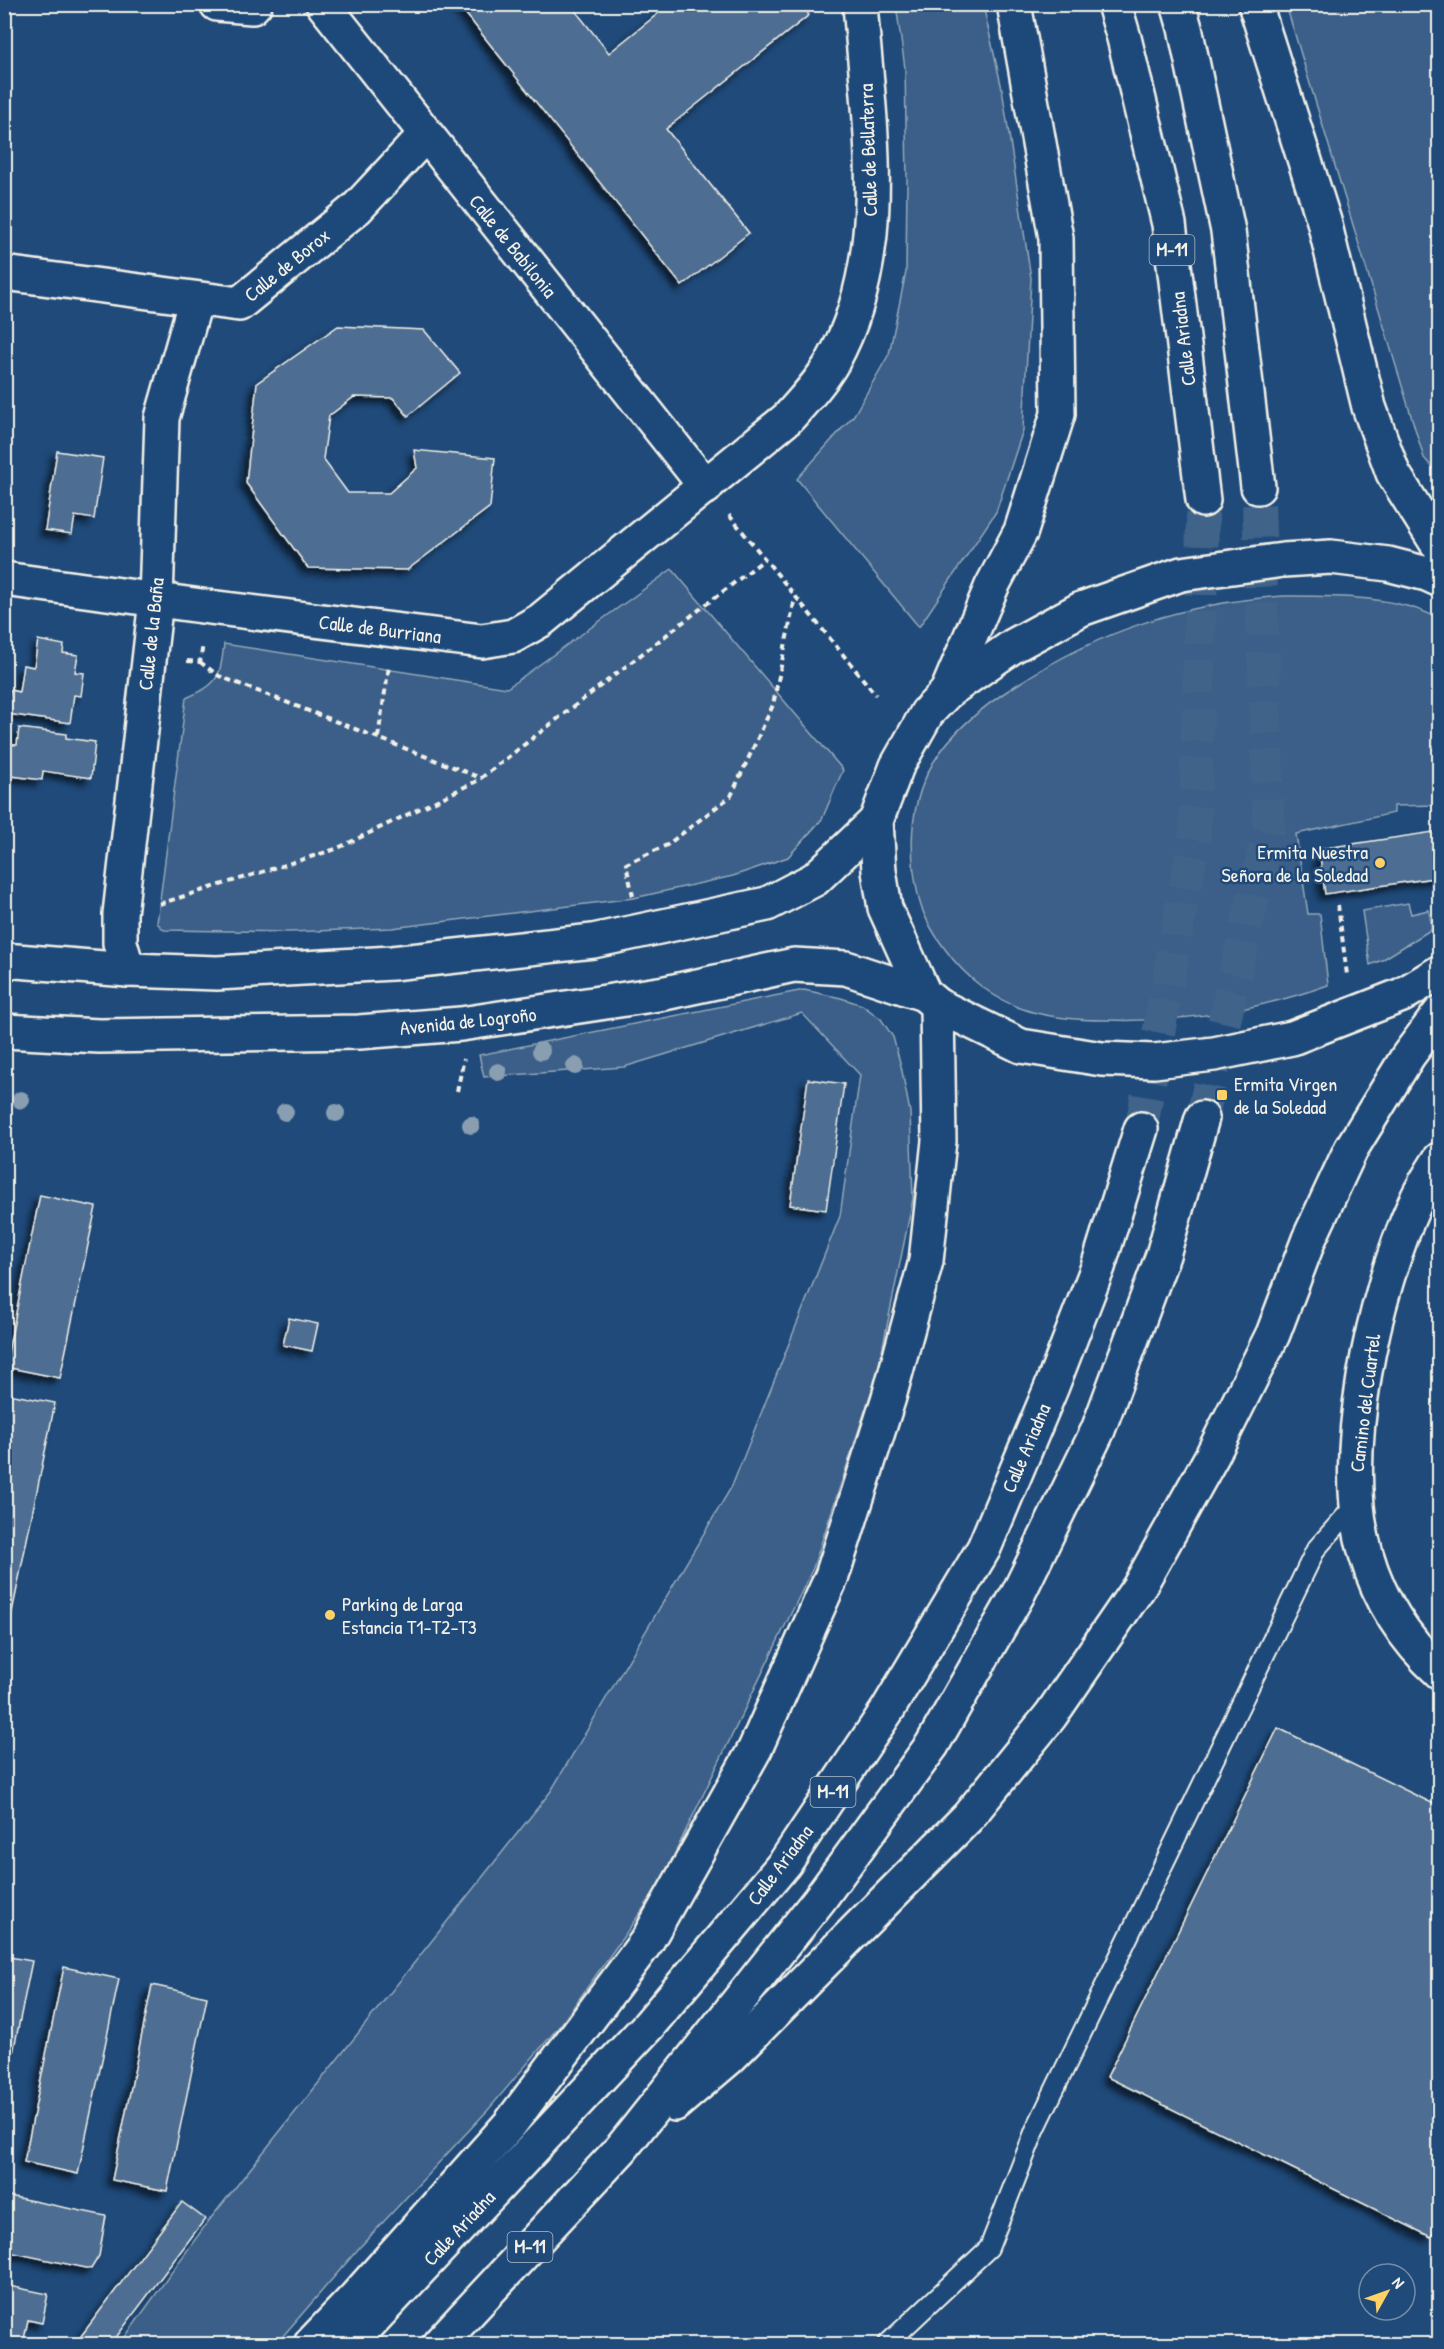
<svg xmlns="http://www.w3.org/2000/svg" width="1444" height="2349" viewBox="0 0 1444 2349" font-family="'Patrick Hand',sans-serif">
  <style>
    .green { fill: #3a5f88; stroke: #97a8b8; stroke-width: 1.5 }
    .building { fill: #4d6e92; stroke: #f4f1e8; stroke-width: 1.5; filter: url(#shadow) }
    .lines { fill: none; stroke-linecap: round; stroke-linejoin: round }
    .highway-tunnel { stroke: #3f638a; stroke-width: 33; stroke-dasharray: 33 16; stroke-linecap: butt }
    .lane-casing { stroke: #f4f1e8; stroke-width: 22 }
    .street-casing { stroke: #f4f1e8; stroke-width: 38 }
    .secondary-casing { stroke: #f4f1e8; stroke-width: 38 }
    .highway-casing { stroke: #f4f1e8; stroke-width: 38 }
    .path { stroke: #f4f1e8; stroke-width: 4; stroke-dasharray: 6 4.5; stroke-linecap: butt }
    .lane { stroke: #1f4a7a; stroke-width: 18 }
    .street { stroke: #1f4a7a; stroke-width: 33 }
    .secondary { stroke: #1f4a7a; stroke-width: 33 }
    .highway { stroke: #1f4a7a; stroke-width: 33 }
    .tree { fill: #8a9eb1 }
    .poi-dot { fill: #ffd166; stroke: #1f4a7a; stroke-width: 2 }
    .labels { text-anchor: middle; stroke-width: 5; stroke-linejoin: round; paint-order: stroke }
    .shield { fill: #1f4a7a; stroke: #b4bfc7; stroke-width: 1.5 }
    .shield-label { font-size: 18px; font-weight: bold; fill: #f4f1e8 }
    .street-label { font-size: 20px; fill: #f4f1e8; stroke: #1f4a7a }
    .poi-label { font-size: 20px; fill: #f4f1e8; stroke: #1f4a7a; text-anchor: start }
  </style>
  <defs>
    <filter id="shadow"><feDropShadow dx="-5.5" dy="5.5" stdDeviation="3" flood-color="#0009"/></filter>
  </defs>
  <rect width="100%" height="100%" fill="#1f4a7a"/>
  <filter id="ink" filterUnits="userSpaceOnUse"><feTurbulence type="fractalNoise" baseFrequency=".0167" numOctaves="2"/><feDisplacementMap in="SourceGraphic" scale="12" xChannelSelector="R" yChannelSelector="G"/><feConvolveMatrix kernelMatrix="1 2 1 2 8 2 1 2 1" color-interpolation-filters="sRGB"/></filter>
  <g filter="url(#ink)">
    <g class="green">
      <path d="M896,5H983L1002,89L1031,278L1023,430L996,512L919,627L797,479L854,415L889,354L906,272L907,180L905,68Z"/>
      <path d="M1286,5H1439V475L1424,458Z"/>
      <path d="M672,569L843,770L822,819L788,857L733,876L634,898L392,928L289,932L164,930L157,923L186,698C218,684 220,679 224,644L507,688Z"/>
      <path d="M1284,596C1332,596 1397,595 1439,619V805L1394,806V813L1296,834L1308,914H1320L1328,985C1255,1011 1181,1023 1104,1020C1079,1020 1053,1018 1029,1011C995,1001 965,977 945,949C933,933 922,914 918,895C908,849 909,804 933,763C953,729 986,704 1018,684C1101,630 1185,603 1284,596Z"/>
      <path d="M1408,903L1411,914L1429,910L1432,929L1382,960L1370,965L1362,911Z"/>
      <path d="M804,990L841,998L862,1005L881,1019L893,1037L901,1066L910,1112L913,1199L877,1375L813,1568L658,1888L562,2023L488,2110L360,2247L276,2344H120L207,2223L551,1791L732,1486L840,1216L860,1075L802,1013L624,1067L484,1077L479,1055Z"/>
    </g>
    <g class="building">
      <path d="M458,4H570L609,53L670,4H801L809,15L666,129L749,233L682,286Z"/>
      <path d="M338,326L424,330L460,373L408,416L393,398L354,397L329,416L323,459L348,493H389L417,468L414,450L495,458L490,507L407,570L308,568L246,483L257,383Z"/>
      <path d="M57,451L103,458L94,519L75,516L72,534L45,530Z"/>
      <path d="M38,640L64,645L63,653L78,655L75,672L84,673L81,696L74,695L70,723L7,714L10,690L19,692L23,665L34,667Z"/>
      <path d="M19,728L66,734V738L95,742L91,778L43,771L42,780L4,775V744L17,745Z"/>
      <path d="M1440,831V877L1325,894L1319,849Z"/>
      <path d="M808,1079L844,1084L826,1210L790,1205Z"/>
      <path d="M40,1195L96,1207L60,1378L5,1367Z"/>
      <path d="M289,1318L318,1324L312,1351L283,1345Z"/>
      <path d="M4,1393L55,1403L9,1627L4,1626Z"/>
      <path d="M1278,1728L1440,1807V2219L1431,2237L1107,2077Z"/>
      <path d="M4,1956L32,1961L4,2097Z"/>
      <path d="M64,1967L119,1979L78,2174L24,2162Z"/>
      <path d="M152,1985L207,1997L167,2191L112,2180Z"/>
      <path d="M4,2195L106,2216L99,2256L91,2269L4,2251Z"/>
      <path d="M182,2202L205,2219L111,2344H75Z"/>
      <path d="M4,2285L48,2294L42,2323L28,2320L23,2344L4,2341Z"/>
    </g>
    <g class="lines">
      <g class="highway-tunnel">
        <path d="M1202,1118L1269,829L1258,487"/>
        <path d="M1141,1129L1195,834L1203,500"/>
      </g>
      <g class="lane-casing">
        <path id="lane" d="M887,2344L989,2248L1035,2130L1316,1549L1357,1503"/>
      </g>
      <g class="street-casing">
        <g id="street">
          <path d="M217,4L252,7L255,4"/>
          <path d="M323,4L706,487"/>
          <path d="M4,273L239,304L357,208L425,135"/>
          <path d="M4,579L209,607L482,641L513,636L541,620L788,418C804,400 821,382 833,361C893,253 869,121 860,4"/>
          <path d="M128,970L120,943V914L156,600L162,418L196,299"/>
          <path d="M1440,1159C1431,1173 1422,1188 1415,1203C1374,1294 1337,1456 1366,1554C1379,1599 1405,1640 1440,1672"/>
        </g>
      </g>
      <g class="secondary-casing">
        <g id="secondary">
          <path d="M1440,580L1427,574L1388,564L1331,557L1283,560L1181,574L1081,609L1013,646L947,692L927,713L897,766L876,821L879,871L885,908L924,994L937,1005L1021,1046L1102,1059L1154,1061L1214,1054L1292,1038L1402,995L1440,972"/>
          <path d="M4,960L128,970L217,973L392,963L593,941L767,904L815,879L876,821"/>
          <path d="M4,1031L99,1036L359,1032L461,1024L665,993L794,965L846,968L924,994"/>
        </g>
      </g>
      <g class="highway-casing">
        <g id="highway">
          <path d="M1114,4L1124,38L1169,224L1203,500"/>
          <path d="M1178,4L1185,28L1228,231L1258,487"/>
          <path d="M1255,4L1324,221L1369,407L1393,473L1440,548"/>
          <path d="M947,692L992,586L1021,531L1058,414L1056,238L1014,4"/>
          <path d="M675,2104L729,2058L968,1817L1051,1715L1139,1587L1212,1456L1273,1334L1309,1239L1351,1149L1408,1056L1440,1013"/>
          <path d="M311,2344L355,2298L510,2124L647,1941L755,1749L832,1576L889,1397L926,1261L939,1141L937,1005"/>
          <path d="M350,2344L649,2025L785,1863L888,1709L984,1548L1052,1386L1098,1267L1141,1129"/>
          <path d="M439,2344L621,2149L819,1900L932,1745L1018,1594L1098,1430L1163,1255L1202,1118"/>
        </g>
      </g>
      <g class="path">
        <path d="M729,515L876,695"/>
        <path d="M187,661L200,662L203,644"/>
        <path d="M200,662L219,676L481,778L765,559"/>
        <path d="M378,737L389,666"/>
        <path d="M633,896L626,864L667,845L731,796L773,705L794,603L797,599"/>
        <path d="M159,904L336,849L481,779"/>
        <path d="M1338,905L1347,975"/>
        <path d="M457,1091L464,1059"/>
      </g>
      <use href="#lane" class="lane"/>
      <use href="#street" class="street"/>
      <use href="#secondary" class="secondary"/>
      <use href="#highway" class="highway"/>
    </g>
    <g class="tree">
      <circle cx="541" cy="1051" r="9"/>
      <circle cx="575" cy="1066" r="9"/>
      <circle cx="498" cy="1072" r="9"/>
      <circle cx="21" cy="1100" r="9"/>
      <circle cx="285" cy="1112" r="9"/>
      <circle cx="336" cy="1113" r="9"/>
      <circle cx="471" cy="1125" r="9"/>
    </g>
  </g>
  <g class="poi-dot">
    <circle cx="1380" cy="863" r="6"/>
    <rect x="1216" y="1089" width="12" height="12" rx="3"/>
    <circle cx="330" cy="1615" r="6"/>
  </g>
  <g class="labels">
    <g class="shield">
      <rect x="1149.5" y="235" width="45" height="30" rx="4.5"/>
      <rect x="810.5" y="1777" width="45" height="30" rx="4.5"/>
      <rect x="507.5" y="2232" width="45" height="30" rx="4.5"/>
    </g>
    <g class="shield-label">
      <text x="1172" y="256">M-11</text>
      <text x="833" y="1798">M-11</text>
      <text x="530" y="2253">M-11</text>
    </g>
    <g class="street-label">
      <text transform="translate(868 150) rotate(-92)" y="7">Calle de Bellaterra</text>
      <text transform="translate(513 246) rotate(51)" y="7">Calle de Babilonia</text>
      <text transform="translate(287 265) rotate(-39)" y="7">Calle de Borox</text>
      <text transform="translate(1183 339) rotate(-97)" y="7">Calle Ariadna</text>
      <text transform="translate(380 629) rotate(7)" y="7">Calle de Burriana</text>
      <text transform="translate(151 634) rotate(-84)" y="7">Calle de la Baña</text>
      <text transform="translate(468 1021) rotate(-6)" y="7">Avenida de Logroño</text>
      <text transform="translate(1365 1403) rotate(-83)" y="7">Camino del Cuartel</text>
      <text transform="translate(1026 1448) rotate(-67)" y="7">Calle Ariadna</text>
      <text transform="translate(780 1865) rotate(-53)" y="7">Calle Ariadna</text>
      <text transform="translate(459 2228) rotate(-47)" y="7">Calle Ariadna</text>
    </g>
    <g class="poi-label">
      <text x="1368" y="859" text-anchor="end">Ermita Nuestra<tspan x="1368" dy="23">Señora de la Soledad</tspan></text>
      <text x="1234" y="1091">Ermita Virgen<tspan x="1234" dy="23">de la Soledad</tspan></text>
      <text x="342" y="1611">Parking de Larga<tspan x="342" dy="23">Estancia T1-T2-T3</tspan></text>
    </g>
  </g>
  <rect width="1444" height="2349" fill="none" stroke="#1f4a7a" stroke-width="24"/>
  <rect x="12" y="12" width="1420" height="2325" fill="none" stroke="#f4f1e8" stroke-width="2" filter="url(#ink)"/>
  <g transform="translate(1387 2292) rotate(50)"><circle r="28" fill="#1f4a7a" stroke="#748da6" stroke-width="1.5"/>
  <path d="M0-4.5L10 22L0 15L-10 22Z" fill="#ffd166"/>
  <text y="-9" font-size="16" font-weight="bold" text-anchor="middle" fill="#f4f1e8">N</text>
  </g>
</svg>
